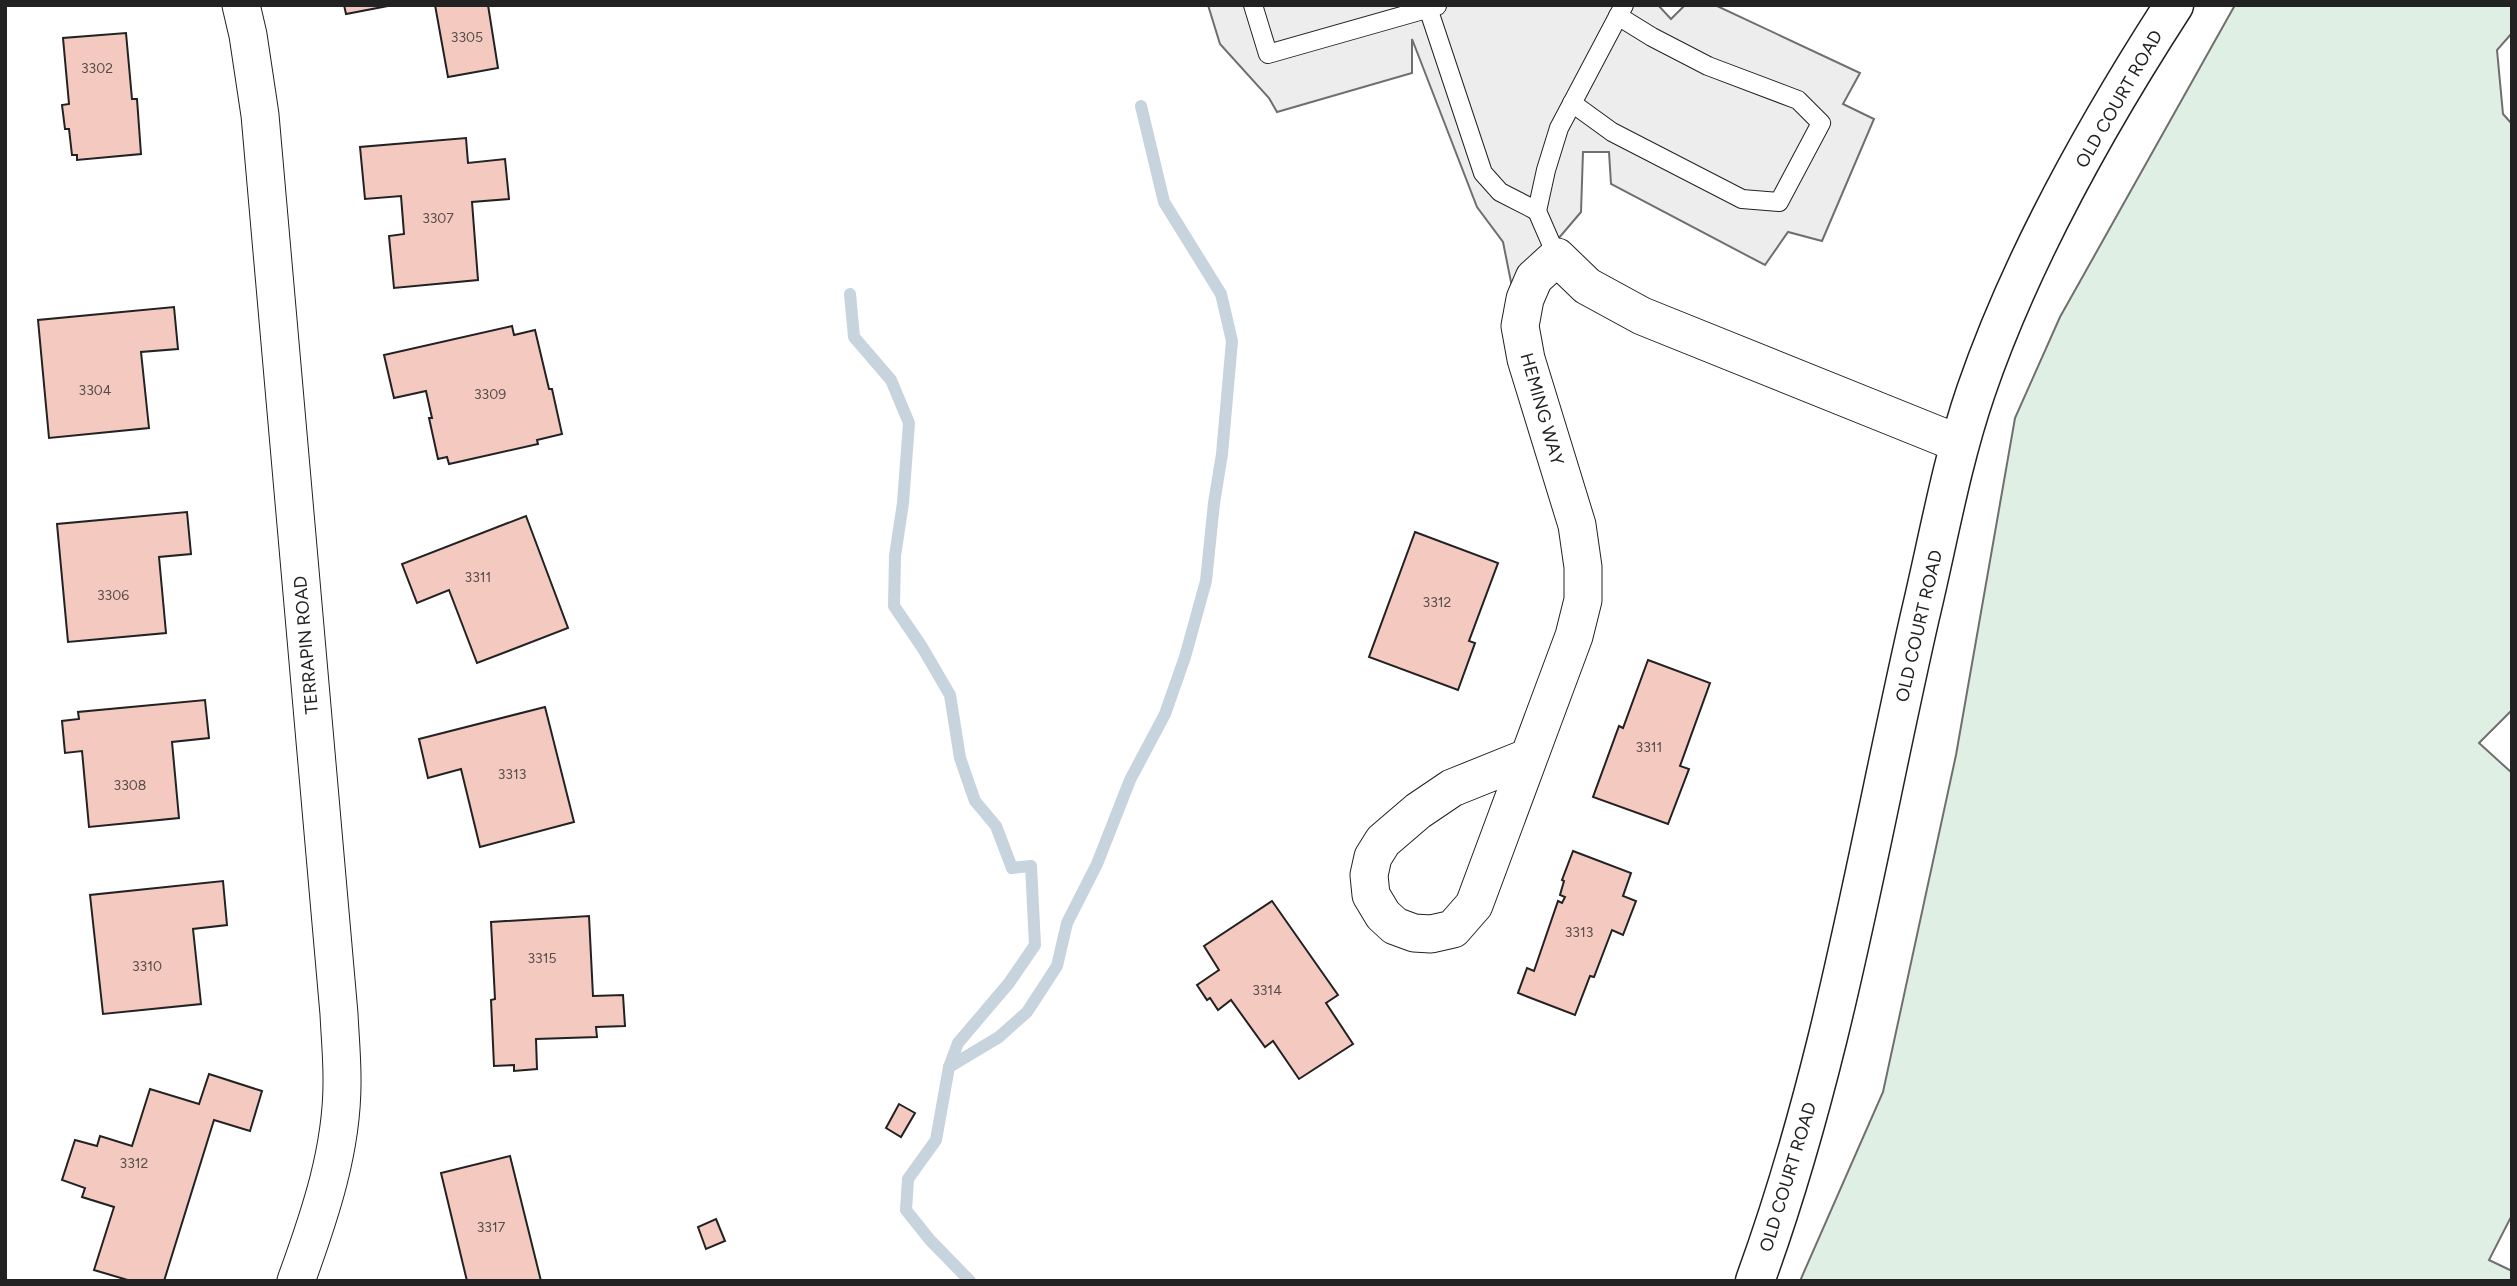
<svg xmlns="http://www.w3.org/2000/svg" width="2517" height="1286" viewBox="0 0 2517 1286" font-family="Figtree,sans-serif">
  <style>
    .green { fill: #e0efe3; stroke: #6f6f6f; stroke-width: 2 }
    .parking { fill: #ededed; stroke: #6f6f6f; stroke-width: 2 }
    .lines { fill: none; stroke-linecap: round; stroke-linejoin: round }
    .stream { stroke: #c7d3dd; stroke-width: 12 }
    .building { fill: #f3c9c0; stroke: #222; stroke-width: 2 }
    .lane-casing { stroke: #222; stroke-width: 20 }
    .street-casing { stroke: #222; stroke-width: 39 }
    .secondary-casing { stroke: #222; stroke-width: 41 }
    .lane { stroke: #fff; stroke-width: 18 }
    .street { stroke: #fff; stroke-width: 37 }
    .secondary { stroke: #fff; stroke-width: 38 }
    .labels { text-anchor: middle; stroke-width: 5; stroke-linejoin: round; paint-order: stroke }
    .number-label { font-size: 14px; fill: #564c4a }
    .street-label { font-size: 18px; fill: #222; stroke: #fff }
  </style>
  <rect width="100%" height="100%" fill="#fff"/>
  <path class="green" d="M2235,5H2512V33L2497,50L2503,114L2512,124V710L2479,743L2512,773V1215L2489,1260L2512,1271V1281H1800L1883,1092L1956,755L2015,418L2060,317Z"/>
  <path class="parking" d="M1208,5H1658L1671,19L1685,5H1715L1860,73L1843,104L1874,119L1822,241L1788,232L1765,265L1611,184L1609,152H1583L1581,212L1513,292L1503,242L1477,207L1412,39V73L1277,112L1269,98L1220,44Z"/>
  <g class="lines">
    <g class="stream">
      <path d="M850,294L854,337L891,380L909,423L903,503L895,556L894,606L922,647L950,695L960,758L975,801L996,826L1012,868L1031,866L1035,945L1009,983L958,1043L949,1067"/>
      <path d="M970,1281L930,1240L906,1210L908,1179L936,1140L949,1067L999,1037L1027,1012L1057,966L1067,923L1097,864L1130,780L1165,714L1185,657L1206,581L1214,503L1222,454L1232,341L1221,294L1164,202L1141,106"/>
    </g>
  </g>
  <g class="building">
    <path d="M344,5H393L346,14Z"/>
    <path d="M488,5L498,68L448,77L435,5Z"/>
    <path d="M126,33L132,99H137L141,154L77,160V155H72L69,129H65L62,105L69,104L63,38Z"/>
    <path d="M466,138L468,163L505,159L509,199L472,202L478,280L394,288L389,236L404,234L401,196L365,199L360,147Z"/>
    <path d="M174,307L178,349L141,352L149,428L49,438L38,320Z"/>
    <path d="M512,326L514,335L535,330L549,389H552L562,434L537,440L538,444L449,464L447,457L438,459L429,418H432L426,391L394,398L384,355Z"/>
    <path d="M187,512L191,554L159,557L166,633L68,642L57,524Z"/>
    <path d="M526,516L568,628L477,663L449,590L417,603L402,564Z"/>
    <path d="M1415,532L1498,563L1469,641L1475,643L1458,690L1369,657Z"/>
    <path d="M1648,660L1710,683L1680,766L1689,769L1668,824L1593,797L1619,726L1623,728Z"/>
    <path d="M205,700L209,738L172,742L179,818L89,827L82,751L65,753L62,721L79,719L78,712Z"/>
    <path d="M545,707L574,822L480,847L461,769L428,778L419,739Z"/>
    <path d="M1573,851L1631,873L1623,896L1636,901L1623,935L1612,930L1594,977L1590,976L1575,1015L1518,993L1527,968L1534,971L1558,901L1562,903L1565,897L1560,895L1564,881L1562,880Z"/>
    <path d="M223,881L227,925L193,929L201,1004L103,1014L90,895Z"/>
    <path d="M1272,901L1338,995L1326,1003L1353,1044L1299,1079L1273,1041L1265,1047L1231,1000L1218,1010L1210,998L1207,1000L1197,985L1219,970L1204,946Z"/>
    <path d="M589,916L593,996L623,995L625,1026L596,1027L597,1037L536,1039L537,1069L514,1071V1065L494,1066L491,1000L495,999L491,922Z"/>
    <path d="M209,1074L262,1091L250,1131L214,1120L164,1281H131L94,1270L114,1207L82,1197L85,1188L62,1180L75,1140L97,1146L100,1136L132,1146L150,1089L199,1104Z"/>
    <path d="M899,1104L915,1113L901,1137L886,1128Z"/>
    <path d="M510,1156L541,1281H467L441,1173Z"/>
    <path d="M716,1219L725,1241L706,1249L698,1227Z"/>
  </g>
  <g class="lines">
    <g class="lane-casing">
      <g id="lane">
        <path d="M1253,5L1268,54L1437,6"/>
        <path d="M1427,5L1483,173L1500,192L1537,211"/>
        <path d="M1572,103L1612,132L1742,199L1779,202L1821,123L1798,100L1708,66L1652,37L1618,16"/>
        <path d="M1557,257L1537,211L1546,170L1559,128L1624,5"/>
      </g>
    </g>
    <g class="street-casing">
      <g id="street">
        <path d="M241,5L248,35L260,115L339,1014C340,1035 342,1057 342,1078C343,1148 320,1215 296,1281"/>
        <path d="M1529,757L1452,788L1418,811L1383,841L1373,857L1369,875L1371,895L1383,915L1395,926L1414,933L1431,934L1453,929L1474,905L1529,757L1574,636L1583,600V567L1577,525L1526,359L1520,326L1525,299L1534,278L1557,257L1587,286L1642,316L1960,444"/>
      </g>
    </g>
    <g class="secondary-casing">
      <path id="secondary" d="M1755,1281C1834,1065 1869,839 1920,616C1938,541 1951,464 1976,391C2022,257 2097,124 2174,5"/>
    </g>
    <use href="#lane" class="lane"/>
    <use href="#street" class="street"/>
    <use href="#secondary" class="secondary"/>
  </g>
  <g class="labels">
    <g class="number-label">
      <text x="467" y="42">3305</text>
      <text x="97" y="73">3302</text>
      <text x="438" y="223">3307</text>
      <text x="95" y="395">3304</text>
      <text x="490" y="399">3309</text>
      <text x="478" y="582">3311</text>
      <text x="113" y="600">3306</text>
      <text x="1437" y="607">3312</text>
      <text x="1649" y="752">3311</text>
      <text x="512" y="779">3313</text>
      <text x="130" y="790">3308</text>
      <text x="1579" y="937">3313</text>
      <text x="542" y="963">3315</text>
      <text x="147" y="971">3310</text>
      <text x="1267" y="995">3314</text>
      <text x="134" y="1168">3312</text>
      <text x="491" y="1232">3317</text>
    </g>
    <g class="street-label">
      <text transform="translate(2119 99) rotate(-60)" y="6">OLD COURT ROAD</text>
      <text transform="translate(1542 409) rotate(74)" y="6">HEMING WAY</text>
      <text transform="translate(1919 626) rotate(-77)" y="6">OLD COURT ROAD</text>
      <text transform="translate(306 645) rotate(-95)" y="6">TERRAPIN ROAD</text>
      <text transform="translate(1788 1177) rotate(-73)" y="6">OLD COURT ROAD</text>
    </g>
  </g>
  <rect width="2517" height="1286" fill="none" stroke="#222222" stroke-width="14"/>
</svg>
